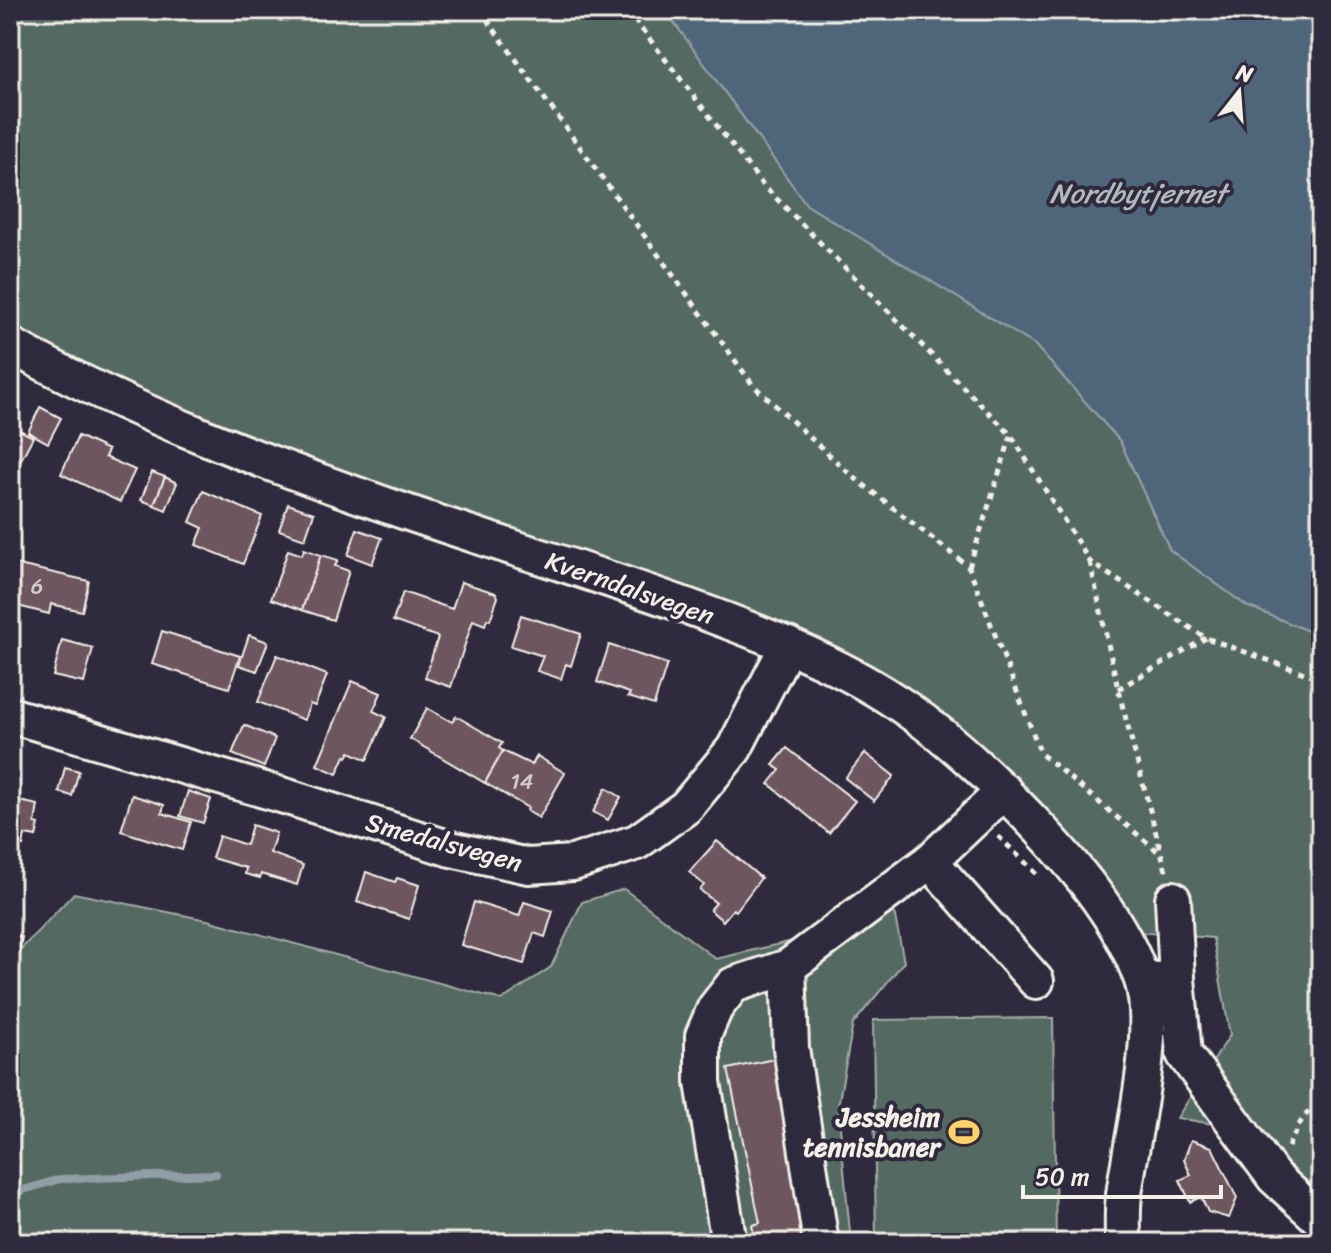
<svg xmlns="http://www.w3.org/2000/svg" width="1331" height="1253" viewBox="0 0 1331 1253" font-family="Sriracha,sans-serif">
  <style>
    .green { fill: #556963; stroke: #a4ada6; stroke-width: 2 }
    .water { fill: #50667a; stroke: #929ea6; stroke-width: 2 }
    .lines { fill: none; stroke-linecap: round; stroke-linejoin: round }
    .stream { stroke: #929ea6; stroke-width: 8 }
    .building { fill: #6d565f; stroke: #f4f1e8; stroke-width: 2 }
    .minor-casing { stroke: #f4f1e8; stroke-width: 40 }
    .path { stroke: #f4f1e8; stroke-width: 5; stroke-dasharray: 6 6; stroke-linecap: butt }
    .minor { stroke: #2f2a3d; stroke-width: 34 }
    .labels { text-anchor: middle; stroke-width: 8; stroke-linejoin: round; paint-order: stroke }
    .number-label { font-size: 22px; fill: #d2cac6 }
    .street-label { font-size: 26px; fill: #f4f1e8; stroke: #2f2a3d }
    .poi-label { font-size: 26px; font-weight: bold; fill: #f4f1e8; stroke: #2f2a3d; text-anchor: end }
    .water-label { font-size: 28px; font-style: italic; fill: #b2b9bc; stroke: #2f2a3d }
  </style>
  <rect width="100%" height="100%" fill="#2f2a3d"/>
  <filter id="ink" filterUnits="userSpaceOnUse"><feTurbulence type="fractalNoise" baseFrequency=".0125" numOctaves="2"/><feDisplacementMap in="SourceGraphic" scale="16" xChannelSelector="R" yChannelSelector="G"/><feConvolveMatrix kernelMatrix="1 2 1 2 8 2 1 2 1" color-interpolation-filters="sRGB"/></filter>
  <g filter="url(#ink)">
    <g class="green">
      <path d="M10,10H665L807,205L1035,345L1120,441L1170,550L1247,606L1321,636V1203L1225,1126L1177,1118L1230,1035L1213,938L1136,932L972,776L967,781L868,696L784,652L10,359Z"/>
      <path d="M889,886L904,962L853,1024L838,1106L851,1243H10V970L21,949L74,893L207,920L502,1000L551,967L582,902L624,889L716,959L814,936Z"/>
      <path d="M1053,1018L1056,1243H876L873,1020Z"/>
    </g>
    <path class="water" d="M665,10H1321V636L1247,606L1170,550L1120,441L1035,345L807,205Z"/>
    <g class="lines">
      <path class="stream" d="M10,1194L60,1179L216,1174"/>
    </g>
    <g class="building">
      <path d="M40,407L61,418L48,443L28,432Z"/>
      <path d="M10,425L33,437L17,467L10,463Z"/>
      <path d="M78,436L108,450L105,457L135,470L120,502L61,474Z"/>
      <path d="M152,472L165,477L154,505L141,500Z"/>
      <path d="M165,477L177,483L166,510L154,505Z"/>
      <path d="M203,491L262,516L243,564L196,545L203,528L190,522Z"/>
      <path d="M288,504L314,513L305,539L279,530Z"/>
      <path d="M357,529L382,538L372,564L348,555Z"/>
      <path d="M304,549L321,555L302,610L271,599L288,550L302,555Z"/>
      <path d="M321,555L338,560L335,566L349,571L333,620L302,610Z"/>
      <path d="M10,563L89,581L82,611L51,604L49,614L10,604L12,579H10Z"/>
      <path d="M461,582L496,593L498,597L490,620L487,619L485,625L473,620L451,687L425,678L438,637L393,621L403,592L452,609Z"/>
      <path d="M521,615L581,634L571,666L566,664L561,679L537,671L543,656L511,646Z"/>
      <path d="M162,631L240,656L229,688L152,664Z"/>
      <path d="M249,635L268,642L257,671L239,665Z"/>
      <path d="M62,640L93,648L84,683L53,676Z"/>
      <path d="M609,645L667,664L654,705L628,697L630,693L597,682Z"/>
      <path d="M277,655L327,675L315,706L310,704L304,720L258,702Z"/>
      <path d="M352,681L381,693L373,711L386,717L367,760L350,752L347,757L345,756L337,774L317,765Z"/>
      <path d="M427,708L452,722L456,716L502,743L499,748L503,751L485,783L410,739Z"/>
      <path d="M244,725L275,738L264,767L232,754Z"/>
      <path d="M787,748L855,801L829,833L769,784L780,770L773,765Z"/>
      <path d="M503,751L532,765L537,756L565,773L539,818L527,811L528,808L485,783Z"/>
      <path d="M865,753L894,776L874,801L845,778Z"/>
      <path d="M65,767L79,771L72,796L59,792Z"/>
      <path d="M606,788L621,797L608,820L593,812Z"/>
      <path d="M188,791L211,799L203,823L180,816Z"/>
      <path d="M132,795L164,805L162,813L191,822L182,850L121,831Z"/>
      <path d="M10,799L38,805L35,823L39,824L36,837L25,835L23,846L10,843Z"/>
      <path d="M252,825L276,833L270,853L303,865L297,885L261,874L260,878L245,874L246,868L212,858L219,836L246,845Z"/>
      <path d="M717,841L761,878L736,911L733,909L723,921L710,910L716,903L700,890L704,885L689,872Z"/>
      <path d="M366,872L395,882L397,878L419,885L409,919L357,902Z"/>
      <path d="M474,902L519,916L524,902L553,911L545,937L534,933L524,964L461,945Z"/>
      <path d="M10,934L22,937L15,972L10,971Z"/>
      <path d="M774,1059L802,1196L811,1243H764L762,1233L754,1234L752,1225L760,1223L728,1069Z"/>
      <path d="M1191,1140L1212,1147L1237,1198L1229,1218L1208,1212L1201,1197L1190,1202L1180,1180L1191,1175L1184,1160Z"/>
    </g>
    <g class="lines">
      <g class="minor-casing">
        <g id="minor">
          <path d="M10,345C137,415 273,466 409,513C508,547 608,577 706,613C776,639 847,667 908,710C957,744 998,785 1039,828C1080,872 1122,922 1142,980C1159,1033 1131,1138 1124,1195C1122,1211 1123,1227 1123,1243"/>
          <path d="M10,715L288,797L451,849L528,866L573,863L637,842L686,807L734,749L788,645"/>
          <path d="M930,861L1036,981"/>
          <path d="M788,967L791,1048L821,1243"/>
          <path d="M1177,979L1184,1054L1274,1177L1321,1220"/>
          <path d="M1154,980L1177,979L1173,899"/>
          <path d="M729,1243L703,1082V1036L715,1008L733,985L788,967L930,861L1004,791"/>
        </g>
      </g>
      <g class="path">
        <path d="M480,10L753,385L851,475L969,567L1041,754L1161,854"/>
        <path d="M627,10L762,184L1011,435L1090,562L1206,638L1321,679"/>
        <path d="M1090,562L1118,689L1166,871"/>
        <path d="M969,567L1011,436"/>
        <path d="M1118,689L1206,638"/>
        <path d="M998,836L1037,874"/>
        <path d="M1288,1147L1300,1123L1321,1095"/>
      </g>
      <use href="#minor" class="minor"/>
    </g>
  </g>
  <defs>
    <g id="stadium-bare" transform="scale(2.4)"><path d="M0-5a6.5 5 0 1 0 0 10a6.5 5 0 1 0 0-10ZM-3.5-1.8h7v3.6h-7Z" fill="#ffd166" stroke="#2f2a3d" stroke-width="2.5" paint-order="stroke"/></g>
  </defs>
  <g fill-rule="evenodd">
    <use href="#stadium-bare" x="964" y="1132"/>
  </g>
  <g class="labels">
    <g class="number-label">
      <text x="37" y="594">6</text>
      <text x="522" y="789">14</text>
    </g>
    <g class="street-label">
      <text transform="translate(630 588) rotate(19)" y="9">Kverndalsvegen</text>
      <text transform="translate(444 842) rotate(15)" y="9">Smedalsvegen</text>
    </g>
    <g class="poi-label">
      <text x="940" y="1126">Jessheim<tspan x="940" dy="30">tennisbaner</tspan></text>
    </g>
    <g class="water-label">
      <text x="1138" y="203">Nordbytjernet</text>
    </g>
  </g>
  <rect width="1331" height="1253" fill="none" stroke="#2f2a3d" stroke-width="40"/>
  <rect x="20" y="20" width="1291" height="1213" fill="none" stroke="#f4f1e8" stroke-width="3" filter="url(#ink)"/>
  <g transform="translate(1239 92) rotate(17)" stroke="#2f2a3d" stroke-width="6" paint-order="stroke">
  <path d="M0-6L14 30L0 20L-14 30Z" fill="#f4f1e8"/>
  <text y="-12" font-size="22" font-weight="bold" text-anchor="middle" fill="#f4f1e8">N</text>
  </g>
  <path d="M1023 1185v12h198v-12" fill="none" stroke="#f4f1e8" stroke-width="4"/>
  <text x="1035" y="1185" font-size="24" fill="#f4f1e8" stroke="#2f2a3d" stroke-width="6" paint-order="stroke">50 m</text>
</svg>
